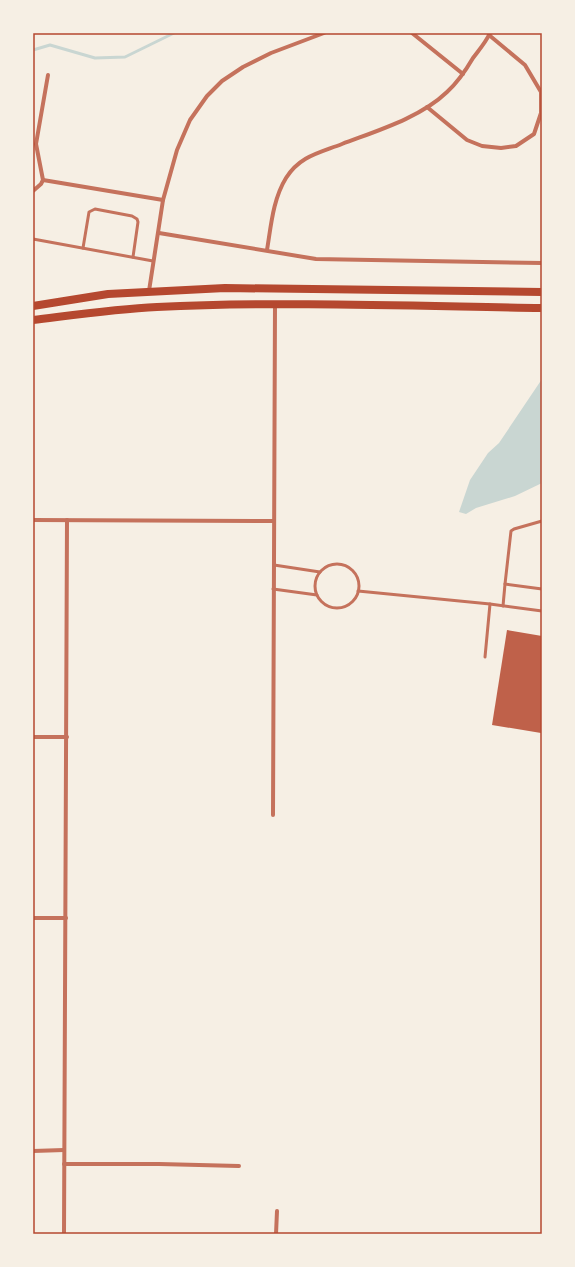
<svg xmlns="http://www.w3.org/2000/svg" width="575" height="1267" viewBox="0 0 575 1267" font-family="Mulish,sans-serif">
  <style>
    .water { fill: #c9d6d2 }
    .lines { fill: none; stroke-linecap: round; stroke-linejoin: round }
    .stream { stroke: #c9d6d2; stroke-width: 3 }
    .building { fill: #bf614a }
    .service { stroke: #c5725c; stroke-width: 3 }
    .minor { stroke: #c5725c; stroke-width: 4 }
    .secondary { stroke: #b5482f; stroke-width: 8 }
    .neatline { fill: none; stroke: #b5482f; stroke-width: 1.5 }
  </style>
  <rect width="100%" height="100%" fill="#f6efe4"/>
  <path class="water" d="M542,379V483L515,496L476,508L466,514L459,512L470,480L488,453L499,443Z"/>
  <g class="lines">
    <path class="stream" d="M33,50L50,45L95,58L125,57L174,33"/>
  </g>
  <path class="building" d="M507,630L542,636L541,733L492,725Z"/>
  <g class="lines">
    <g class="service">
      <path d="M33,239L153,261"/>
      <path d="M83,248L89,212L95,209L132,216L137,219L138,222L133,257"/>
      <path d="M542,521L514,529L511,531L505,584L542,589"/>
      <circle cx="337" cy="586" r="22"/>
      <path d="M274,565L320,572"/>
      <path d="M273,589L317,595"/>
      <path d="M358,591L490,604L542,611"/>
      <path d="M503,606L505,584"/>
      <path d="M485,657L490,604"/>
    </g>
    <g class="minor">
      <path d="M412,33L463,74"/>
      <path d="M427,107L467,140L482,146L501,148L516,146L534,134L541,113V92L525,65L489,35"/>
      <path d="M43,180L163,200"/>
      <path d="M33,191L41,184L43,180L36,144L48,75"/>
      <path d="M159,233L316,259L542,263"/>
      <path d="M267,250C271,226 273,199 286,178C300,156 319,153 342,144C376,131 420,118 447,92C458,82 466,70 473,58C479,50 486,42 490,33"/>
      <path d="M149,291L163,200L177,150L190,120L207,96L222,81L243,67L271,53L324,33"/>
      <path d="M33,520L274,521"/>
      <path d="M33,737H67"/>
      <path d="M273,815L275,304"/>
      <path d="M33,918H66"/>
      <path d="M33,1151L64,1150"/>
      <path d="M64,1164H159L239,1166"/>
      <path d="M64,1234L67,520"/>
      <path d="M276,1234L277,1211"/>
    </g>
    <g class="secondary">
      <path d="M33,306L108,294L225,288L542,292"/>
      <path d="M33,320C74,315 115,309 157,307C285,301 414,306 542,308"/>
    </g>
  </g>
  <rect width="575" height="1267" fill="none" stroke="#f6efe4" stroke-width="68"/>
  <rect x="34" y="34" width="507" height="1199" class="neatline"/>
</svg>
